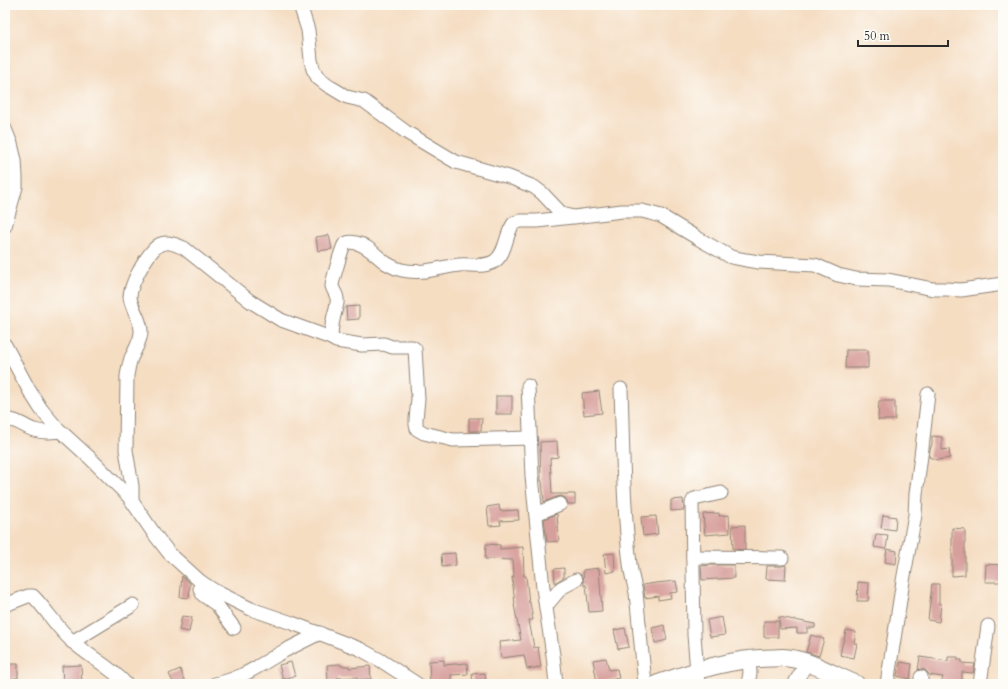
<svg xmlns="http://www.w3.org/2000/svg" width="1008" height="689" viewBox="0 0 1008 689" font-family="Cardo,serif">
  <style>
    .building { fill: #d79f9b }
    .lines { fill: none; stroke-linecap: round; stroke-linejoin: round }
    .minor-casing { stroke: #908476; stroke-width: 15 }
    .tertiary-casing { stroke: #908476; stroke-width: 19 }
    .minor { stroke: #fff; stroke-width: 13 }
    .tertiary { stroke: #fff; stroke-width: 17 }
  </style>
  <rect width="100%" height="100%" fill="#fdfcf7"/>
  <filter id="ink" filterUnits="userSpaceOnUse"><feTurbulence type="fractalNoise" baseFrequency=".025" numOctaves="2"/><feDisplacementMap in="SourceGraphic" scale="8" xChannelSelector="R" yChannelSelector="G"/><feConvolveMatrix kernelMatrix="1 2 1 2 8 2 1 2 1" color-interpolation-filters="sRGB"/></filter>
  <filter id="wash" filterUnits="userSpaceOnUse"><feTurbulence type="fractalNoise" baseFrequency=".012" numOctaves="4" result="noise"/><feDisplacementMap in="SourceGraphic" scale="16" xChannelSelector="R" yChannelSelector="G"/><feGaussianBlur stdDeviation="0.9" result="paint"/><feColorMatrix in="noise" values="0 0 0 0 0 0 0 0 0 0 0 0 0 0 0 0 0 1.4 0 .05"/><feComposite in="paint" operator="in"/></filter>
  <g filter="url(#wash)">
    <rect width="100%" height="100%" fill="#f5ddc2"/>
    <g id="blocks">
      <g class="building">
        <path d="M329,235L332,249L318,251L316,237Z"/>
        <path d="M359,306V319L347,320L346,307Z"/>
        <path d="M846,350H868V368H845Z"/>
        <path d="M599,391L602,413L584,415L582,393Z"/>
        <rect x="496" y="396" width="16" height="18"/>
        <path d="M879,401H895V420H878Z"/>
        <path d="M469,418H482L481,431H469Z"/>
        <path d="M932,436L942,437V450L949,449L950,458L937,460L929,457L930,450L932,444Z"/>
        <path d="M557,441L558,457L550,458L552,494H575V504H568L567,501L565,498L561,496L557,497L544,502L542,481H541L540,442Z"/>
        <path d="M683,499L684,510L671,511V500Z"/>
        <path d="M499,505L500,511L518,510L519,520L500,521L501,525L489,526L487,507Z"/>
        <path d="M719,513V516L729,515L730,533L705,535L703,514Z"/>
        <path d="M557,514L559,541L547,542L544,519Z"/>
        <path d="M883,515L896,517L895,530L881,528Z"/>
        <path d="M656,516L658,534L643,536L641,517Z"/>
        <path d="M745,525V550L733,549L732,526Z"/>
        <path d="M952,528L965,529V575L952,576Z"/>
        <path d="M876,534L888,535L886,549L874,547Z"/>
        <path d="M486,544L500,545V549L523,547L524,576H526L529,603L530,602L533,620H529L534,648L538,647L541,667L527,669L524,655L501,658L499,642L521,640L514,605H515L512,577H514L513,560L485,559Z"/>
        <path d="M887,549L897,551L896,564L885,562Z"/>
        <path d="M455,553L456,565L442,567L441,554Z"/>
        <path d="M614,553L615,571L606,573L604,554Z"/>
        <path d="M986,564L1003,565V582H985Z"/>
        <path d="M710,565H734V578L702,580L701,566Z"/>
        <path d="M786,565L785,580L766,579L767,566H782Z"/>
        <path d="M564,568V577L555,583L554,569Z"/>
        <path d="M599,568L602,611L589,612L586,585L584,586L583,570Z"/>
        <path d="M182,576L190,583L189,598L180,597Z"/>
        <path d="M676,581L678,592L670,593L671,598L658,600V596L645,598L643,585L656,583Z"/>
        <path d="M858,582L869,583L868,601H857Z"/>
        <path d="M932,584H939V604H941L939,622L928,620Z"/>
        <path d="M182,616L192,617L189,632L179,630Z"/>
        <path d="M722,617L725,635L710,637L707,620Z"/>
        <path d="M779,617L815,624V628H807V633H797V628L780,629Z"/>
        <rect x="764" y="621" width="14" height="16"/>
        <path d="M664,625L667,640L655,643L652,628Z"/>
        <path d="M625,628L629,647L618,649L614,630Z"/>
        <path d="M846,630L856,632L854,643L857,644L854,658L840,655L843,641H844Z"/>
        <path d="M811,635L824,639L819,656L806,652Z"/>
        <path d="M920,657L948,661V657H958V660H962V663L975,664L973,673L962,672V684H941L943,677L929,675L928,673L925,670L921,669L918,670Z"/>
        <path d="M606,658L609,670L617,669L619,678L597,683L593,660Z"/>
        <path d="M444,660V665L467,663L468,674L451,675V684H430L429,661Z"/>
        <path d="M291,662L295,676L283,679L279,665Z"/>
        <path d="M900,662L912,664L910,679L897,676Z"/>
        <path d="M8,664H18V678L9,679Z"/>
        <path d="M340,664L341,666H349V668L370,666L371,679L358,680L357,677L337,678V682H328L327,665Z"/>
        <path d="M81,665L82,684H63L62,666Z"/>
        <path d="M180,669L185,682L180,684H174L169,674Z"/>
        <path d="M485,673L486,684H473L472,674Z"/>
      </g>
    </g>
  </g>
  <g filter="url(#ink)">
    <use href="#blocks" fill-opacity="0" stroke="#908476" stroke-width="1"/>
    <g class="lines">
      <g class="minor-casing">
        <g id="minor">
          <path d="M300,5L308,30L311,60L313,69L318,78L327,85L347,97L364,101L406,132L456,162L509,177L534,187L542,193L560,212L565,215L574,217L622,211H642L650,213L661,216L699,239L731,257L746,260L759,262L815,265L838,275L856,279L888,280L933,289H946L961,290L1003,284"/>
          <path d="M5,129L11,144L15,160L16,177V187L5,226"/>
          <path d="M5,345L29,390L41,409L56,427L90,458L129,497L155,535L169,553L201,582L215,591L251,609L292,623L360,649L380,660L417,684"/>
          <path d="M528,386L532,476L543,588L553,655L556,684"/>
          <path d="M621,389C623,447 623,506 630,564C631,574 634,583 636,593L645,684"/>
          <path d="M5,420C15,418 25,427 34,430C43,433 51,432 59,431"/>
          <path d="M530,438L453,440L424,433L417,429L416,425V419L418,399L415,349L412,347H392L384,344L362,345L336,341L331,338C331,329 333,318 336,308C336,306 338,302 337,299C337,294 333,291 332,286C332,282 342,248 344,245C347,242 352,242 356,243C368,245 376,256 386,263C391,266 397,269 402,270C422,275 440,267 459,265C471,264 485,268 495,261C507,252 505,234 514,223L520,221H537L572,217"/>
          <path d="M132,501V486L126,450L127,376C128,369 129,364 131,358C135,350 141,340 141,332C142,321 131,308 130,297C130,284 146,257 155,248C158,245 162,243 166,243C172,242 178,246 184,248L250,301L281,320L331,338"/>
          <path d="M536,514L560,504"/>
          <path d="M693,557L782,558"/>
          <path d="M201,582L200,589L203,595L217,605L234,628"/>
          <path d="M5,605L28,596H33C47,610 57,628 72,641C89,657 110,666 126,684"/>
          <path d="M546,606L561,588L576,580"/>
          <path d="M72,642L133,605"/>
          <path d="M215,684C242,679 261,664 284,651C296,645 308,639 320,633"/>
          <path d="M698,684L694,635L692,503L694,499L721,493"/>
          <path d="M748,684L750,673L749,659"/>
          <path d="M795,684L796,681L807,663"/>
          <path d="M887,684L903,581L915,515L916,494L922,448L928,394"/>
          <path d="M921,684V677"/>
          <path d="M980,684L988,626"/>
        </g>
      </g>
      <g class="tertiary-casing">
        <path id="tertiary" d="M657,684C694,671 733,658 772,658C777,658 783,657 788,658C812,661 833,675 856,684"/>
      </g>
      <use href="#minor" class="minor"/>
      <use href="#tertiary" class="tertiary"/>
    </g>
  </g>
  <rect width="1008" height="689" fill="none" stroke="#fdfcf7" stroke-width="20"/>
  <path d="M858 40v6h90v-6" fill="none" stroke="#2b2b2b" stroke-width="2"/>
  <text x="864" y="40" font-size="12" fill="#2b2b2b" stroke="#fdfcf7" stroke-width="3" paint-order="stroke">50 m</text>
</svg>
